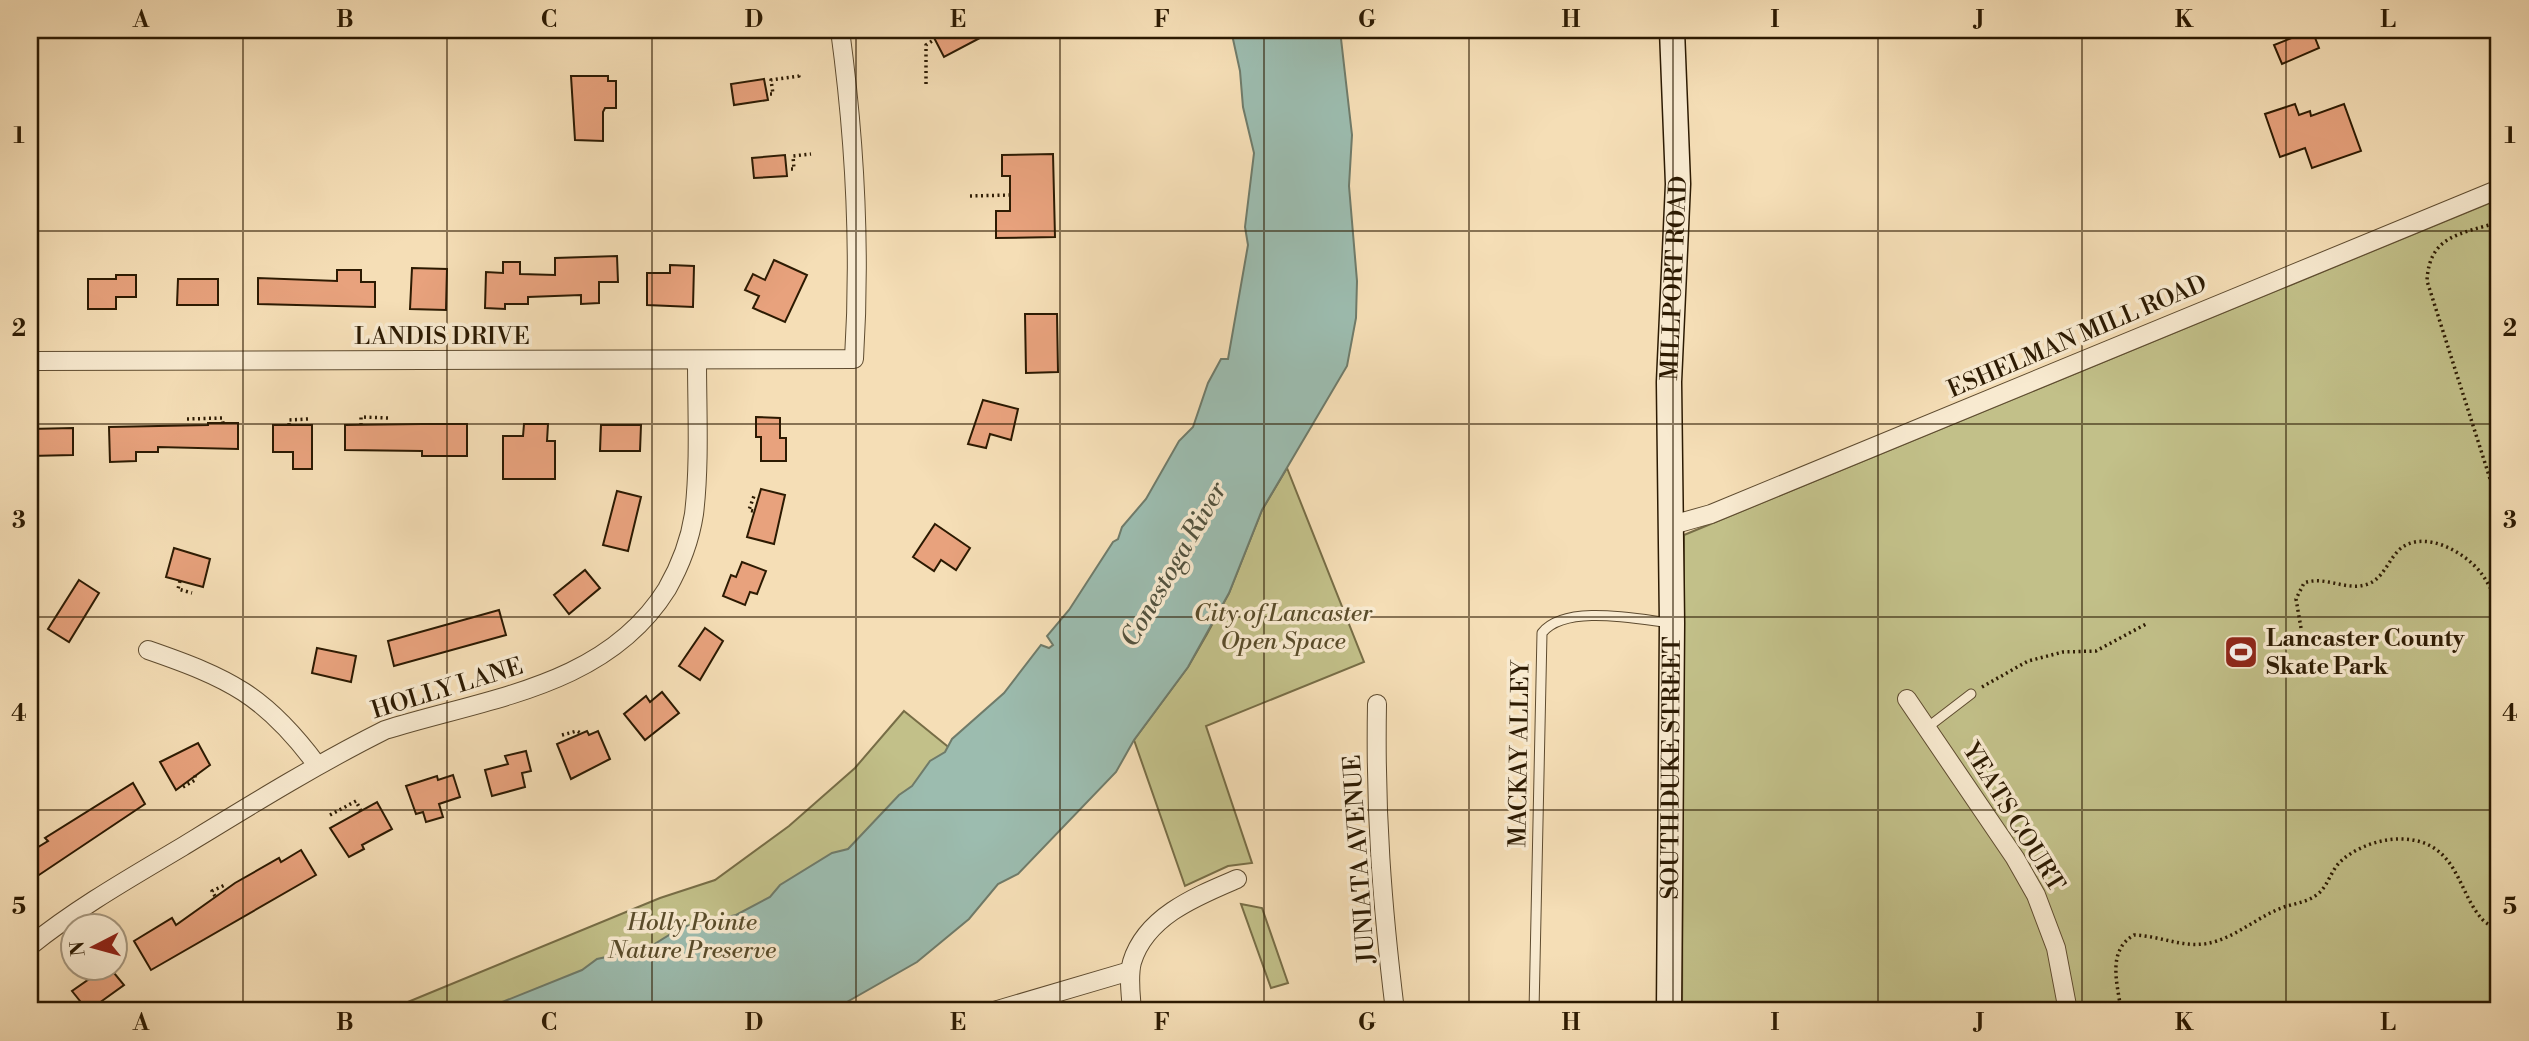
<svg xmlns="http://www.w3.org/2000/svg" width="2529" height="1041" viewBox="0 0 2529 1041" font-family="'Libre Bodoni',serif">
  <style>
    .green { fill: #c2c089; stroke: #776d46; stroke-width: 2 }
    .water { fill: #9cbcaf; stroke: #6f7b6a; stroke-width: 2 }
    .building { fill: #e8a27d; stroke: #2c1a02; stroke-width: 2 }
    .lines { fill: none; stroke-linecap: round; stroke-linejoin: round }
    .service-casing { stroke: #5e4b2f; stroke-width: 11 }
    .minor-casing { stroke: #5e4b2f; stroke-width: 20 }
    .secondary-casing { stroke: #2c1a02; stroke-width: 27 }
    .path { stroke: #2c1a02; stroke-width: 3.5; stroke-dasharray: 2 3.5; stroke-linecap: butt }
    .service { stroke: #f8ead0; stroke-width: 9 }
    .minor { stroke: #f8ead0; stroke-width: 18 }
    .secondary { stroke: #f8ead0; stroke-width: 24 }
    .grid { fill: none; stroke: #2c1a02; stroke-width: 2; stroke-opacity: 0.55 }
    .labels { text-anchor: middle; stroke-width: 7; stroke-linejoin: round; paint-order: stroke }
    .street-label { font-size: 24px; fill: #2c1a02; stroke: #f8ead0 }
    .park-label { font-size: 24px; font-style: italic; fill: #594c2a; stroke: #f8ead0 }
    .poi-label { font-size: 24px; font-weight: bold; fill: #2c1a02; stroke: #f8ead0; text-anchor: start }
    .water-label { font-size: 26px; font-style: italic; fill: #53533f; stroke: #f8ead0 }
    .neatline { fill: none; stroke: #2c1a02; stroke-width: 2.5 }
    .grid-label { font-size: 23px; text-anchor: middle; font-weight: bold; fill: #2c1a02 }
  </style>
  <rect width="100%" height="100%" fill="#f5deb6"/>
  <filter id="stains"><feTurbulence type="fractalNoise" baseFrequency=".00286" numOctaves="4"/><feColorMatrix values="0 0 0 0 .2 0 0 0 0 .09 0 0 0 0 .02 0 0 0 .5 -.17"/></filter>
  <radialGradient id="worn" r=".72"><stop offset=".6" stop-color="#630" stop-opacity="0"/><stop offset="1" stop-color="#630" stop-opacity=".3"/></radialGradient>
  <g class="green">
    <path d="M2499,199V1011H1682L1684,535Z"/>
    <path d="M1287,468L1364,662L1206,726L1252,863L1228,866L1185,886L1134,740L1188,667L1207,634L1229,593L1262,510Z"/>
    <path d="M904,711L973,767L602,1011H386L660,898L715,880L789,826L855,768Z"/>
    <path d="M1241,904L1262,908L1288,983L1271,988Z"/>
  </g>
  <path class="water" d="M1231,30H1340L1352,135L1349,186L1357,281L1356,318L1347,366L1262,510L1229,593L1188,667L1134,740L1116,772L1018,874L998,884L969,919L917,962L831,1011H480L582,970L597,959L648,948L682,927L736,915L770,897L780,885L832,853L848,849L899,795L912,786L930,761L945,752L952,739L1004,693L1041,645L1049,648L1053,645L1047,636L1069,610L1113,542L1118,539L1122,527L1146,499L1179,441L1193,427L1208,383L1221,359H1228L1248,245L1245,227L1254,153L1243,107L1240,71Z"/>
  <g class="building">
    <path d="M930,30H995L944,57Z"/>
    <path d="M2312,30L2319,48L2282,64L2274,45Z"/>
    <path d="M571,76H608V81H616V108H605L603,112V141L575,140Z"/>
    <path d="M764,79L768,100L734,105L731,84Z"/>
    <path d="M2295,104L2299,115L2310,111L2311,116L2344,104L2361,151L2312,168L2305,148L2280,157L2265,114Z"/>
    <path d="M1053,154L1055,237L996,238V211H1010V176H1002V155Z"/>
    <path d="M785,155L787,176L754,178L752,158Z"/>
    <path d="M617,256L618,282H599V303L581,304V295L528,297V304H505V309L485,308L486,272L503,273V262H520V274L555,275V258Z"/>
    <path d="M774,260L807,275L785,322L753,308L759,296L745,290L753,274L765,280Z"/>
    <path d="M670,265L694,266L693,307L647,305V273H670Z"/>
    <path d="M412,268L447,269L446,310L410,309Z"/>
    <path d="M337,270H361V282H375V307L258,304V278L337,281Z"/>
    <path d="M116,275H136V297H116V309H88V279H116Z"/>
    <path d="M178,279H218V305H177Z"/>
    <path d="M1025,314H1057L1058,372L1026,373Z"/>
    <path d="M983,400L1018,409L1011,440L990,434L986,448L968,444Z"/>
    <path d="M756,417L780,418V438H786V461H761V437H756Z"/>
    <path d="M208,423H238V449L158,447V452H136V461L110,462L109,427L208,425Z"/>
    <path d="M422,424H467V456H422V451L345,450V425Z"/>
    <path d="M524,424H548L547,441H555V479H503V436H523Z"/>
    <path d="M273,425H312V469H293V452H273Z"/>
    <path d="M601,425H641L640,451H600Z"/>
    <path d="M73,428V455L30,456V429Z"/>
    <path d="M761,489L785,495L774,544L747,537Z"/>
    <path d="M617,491L641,497L628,551L603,545Z"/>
    <path d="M935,524L970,548L956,570L941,560L934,571L913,557Z"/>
    <path d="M174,548L210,559L203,587L166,577Z"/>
    <path d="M742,562L766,571L757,594L750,592L745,605L723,596L731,575L736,577Z"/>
    <path d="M585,570L600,588L569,614L554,595Z"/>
    <path d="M79,580L99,593L69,642L48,629Z"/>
    <path d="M499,610L506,635L394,666L388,641Z"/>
    <path d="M705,628L723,641L700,680L679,666Z"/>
    <path d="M317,648L356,656L351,682L312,673Z"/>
    <path d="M662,692L679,713L645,740L624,714L646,696L650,702Z"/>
    <path d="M587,731L589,735L598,731L610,759L571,779L557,744Z"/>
    <path d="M198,743L210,765L176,790L160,762Z"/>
    <path d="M526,751L531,771L522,773L525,787L492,796L485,770L508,764L505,756Z"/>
    <path d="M453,775L460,797L439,804L443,817L426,822L423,812L416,814L406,786L437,776L438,780Z"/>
    <path d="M133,783L145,804L30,881V852L48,841L45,838Z"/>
    <path d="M377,802L392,829L362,845L364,849L349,857L330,828Z"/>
    <path d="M301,850L316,875L151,970L134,941L172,918L176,925L235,883L279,858L281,862Z"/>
    <path d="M85,968H110L124,985L88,1011L72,991L92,977Z"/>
  </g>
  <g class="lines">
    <g class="service-casing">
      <g id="service">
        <path d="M1928,727L1971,694"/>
        <path d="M1534,1011L1542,633C1565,604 1636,619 1671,623"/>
      </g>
    </g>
    <g class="minor-casing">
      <g id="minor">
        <path d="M30,361L854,359C861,247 855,140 840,30"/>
        <path d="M1672,525L1711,514L2499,189"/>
        <path d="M148,650C229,678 265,695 317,765"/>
        <path d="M1907,699L2015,858L2036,895L2056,948L2068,1011"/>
        <path d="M1377,704C1375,812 1382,905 1395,1011"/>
        <path d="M30,946C77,908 130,878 182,847C249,806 315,765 385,730C487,698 606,687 667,589C680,566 690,540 694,514C700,464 697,411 697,360"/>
        <path d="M994,1011L1130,971"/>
        <path d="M1132,1011C1131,996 1128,977 1132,962C1146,916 1197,896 1237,879"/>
      </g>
    </g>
    <g class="secondary-casing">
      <g id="secondary">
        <path id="s1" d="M1669,1011L1672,623L1669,382L1678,184L1672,30"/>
      </g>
    </g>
    <g class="path">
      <path d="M926,84V45L935,39"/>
      <path d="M770,94H773L771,80L799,76V72"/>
      <path d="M791,169H794L793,156L811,154"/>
      <path d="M970,196L1010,195"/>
      <path d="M2499,222C2461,234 2429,235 2427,281L2499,507"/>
      <path d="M187,419L222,418L223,423"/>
      <path d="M289,425V420L308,419"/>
      <path d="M361,425V417L389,418"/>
      <path d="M753,511L749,510L754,496"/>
      <path d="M180,581L178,589L192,593"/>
      <path d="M2301,628L2296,599L2304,583C2325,575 2347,592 2368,584C2384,578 2388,560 2400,549C2424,529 2465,552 2481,573C2488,582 2494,595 2499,606"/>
      <path d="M1982,687L2028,661L2063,652L2096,651L2148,623"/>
      <path d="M562,735L577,731L582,734"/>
      <path d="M183,787L195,780V774"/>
      <path d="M330,815L356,801L361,811"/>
      <path d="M215,896L212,891L225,885"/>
      <path d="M2121,1011C2118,985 2106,951 2134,935C2164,936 2187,951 2217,941C2241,933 2261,915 2284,907C2296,903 2309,902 2319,893C2328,885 2331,871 2340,862C2362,841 2406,830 2434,848C2459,864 2463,898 2482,919C2486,924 2494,927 2499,931"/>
    </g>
    <use href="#service" class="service"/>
    <use href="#minor" class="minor"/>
    <use href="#secondary" class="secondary"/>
  </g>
  <path class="grid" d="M243,30V1011M447,30V1011M652,30V1011M856,30V1011M1060,30V1011M1264,30V1011M1469,30V1011M1673,30V1011M1878,30V1011M2082,30V1011M2286,30V1011M30,231H2499M30,424H2499M30,617H2499M30,810H2499"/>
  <defs>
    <g id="stadium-square" transform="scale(1.75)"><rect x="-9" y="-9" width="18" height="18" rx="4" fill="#8f2418" stroke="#f8ead0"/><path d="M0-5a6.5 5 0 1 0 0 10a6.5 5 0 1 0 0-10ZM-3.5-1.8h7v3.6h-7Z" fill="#fff"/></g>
  </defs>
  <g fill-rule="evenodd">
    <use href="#stadium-square" x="2241" y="652"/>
  </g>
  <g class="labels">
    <g class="street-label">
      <text dy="8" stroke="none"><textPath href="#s1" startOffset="733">MILLPORT ROAD</textPath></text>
      <text x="442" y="344">LANDIS DRIVE</text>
      <text transform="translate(2077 336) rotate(-23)" y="8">ESHELMAN MILL ROAD</text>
      <text transform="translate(447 688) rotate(-17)" y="8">HOLLY LANE</text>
      <text transform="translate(1519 754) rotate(-89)" y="8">MACKAY ALLEY</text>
      <text dy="8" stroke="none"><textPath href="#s1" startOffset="243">SOUTH DUKE STREET</textPath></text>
      <text transform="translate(2014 817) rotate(58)" y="8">YEATS COURT</text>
      <text transform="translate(1359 859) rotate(-94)" y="8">JUNIATA AVENUE</text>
    </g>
    <g class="park-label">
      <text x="1283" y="621">City of Lancaster<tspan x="1283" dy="28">Open Space</tspan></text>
      <text x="692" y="930">Holly Pointe<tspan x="692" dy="28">Nature Preserve</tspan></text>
    </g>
    <g class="poi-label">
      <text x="2266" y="646">Lancaster County<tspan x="2266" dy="28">Skate Park</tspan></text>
    </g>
    <g class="water-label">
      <text transform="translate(1173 564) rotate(-60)" y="9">Conestoga River</text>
    </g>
  </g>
  <rect width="2529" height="1041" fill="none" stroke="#f5deb6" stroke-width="77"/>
  <g transform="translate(94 947) rotate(264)"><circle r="33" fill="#f8ead0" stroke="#a6977e" stroke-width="2"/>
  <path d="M0-5L12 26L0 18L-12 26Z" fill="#8f2418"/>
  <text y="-10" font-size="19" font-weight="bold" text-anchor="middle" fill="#2c1a02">N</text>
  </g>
  <rect x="38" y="38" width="2452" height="964" class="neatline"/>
  <g class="grid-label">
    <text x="141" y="27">A</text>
    <text x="345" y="27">B</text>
    <text x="549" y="27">C</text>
    <text x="754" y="27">D</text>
    <text x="958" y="27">E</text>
    <text x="1162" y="27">F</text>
    <text x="1367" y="27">G</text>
    <text x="1571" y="27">H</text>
    <text x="1775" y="27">I</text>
    <text x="1980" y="27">J</text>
    <text x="2184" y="27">K</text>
    <text x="2388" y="27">L</text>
    <text x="19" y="143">1</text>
    <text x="2510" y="143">1</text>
    <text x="19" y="336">2</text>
    <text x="2510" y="336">2</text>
    <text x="19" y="528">3</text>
    <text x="2510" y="528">3</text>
    <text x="19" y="721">4</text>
    <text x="2510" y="721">4</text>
    <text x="19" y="914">5</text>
    <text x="2510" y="914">5</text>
    <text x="141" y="1030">A</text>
    <text x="345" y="1030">B</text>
    <text x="549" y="1030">C</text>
    <text x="754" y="1030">D</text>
    <text x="958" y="1030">E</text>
    <text x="1162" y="1030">F</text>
    <text x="1367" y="1030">G</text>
    <text x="1571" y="1030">H</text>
    <text x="1775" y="1030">I</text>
    <text x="1980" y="1030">J</text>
    <text x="2184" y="1030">K</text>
    <text x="2388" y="1030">L</text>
  </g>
  <rect width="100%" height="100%" filter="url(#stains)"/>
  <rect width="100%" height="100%" fill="url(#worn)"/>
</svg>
